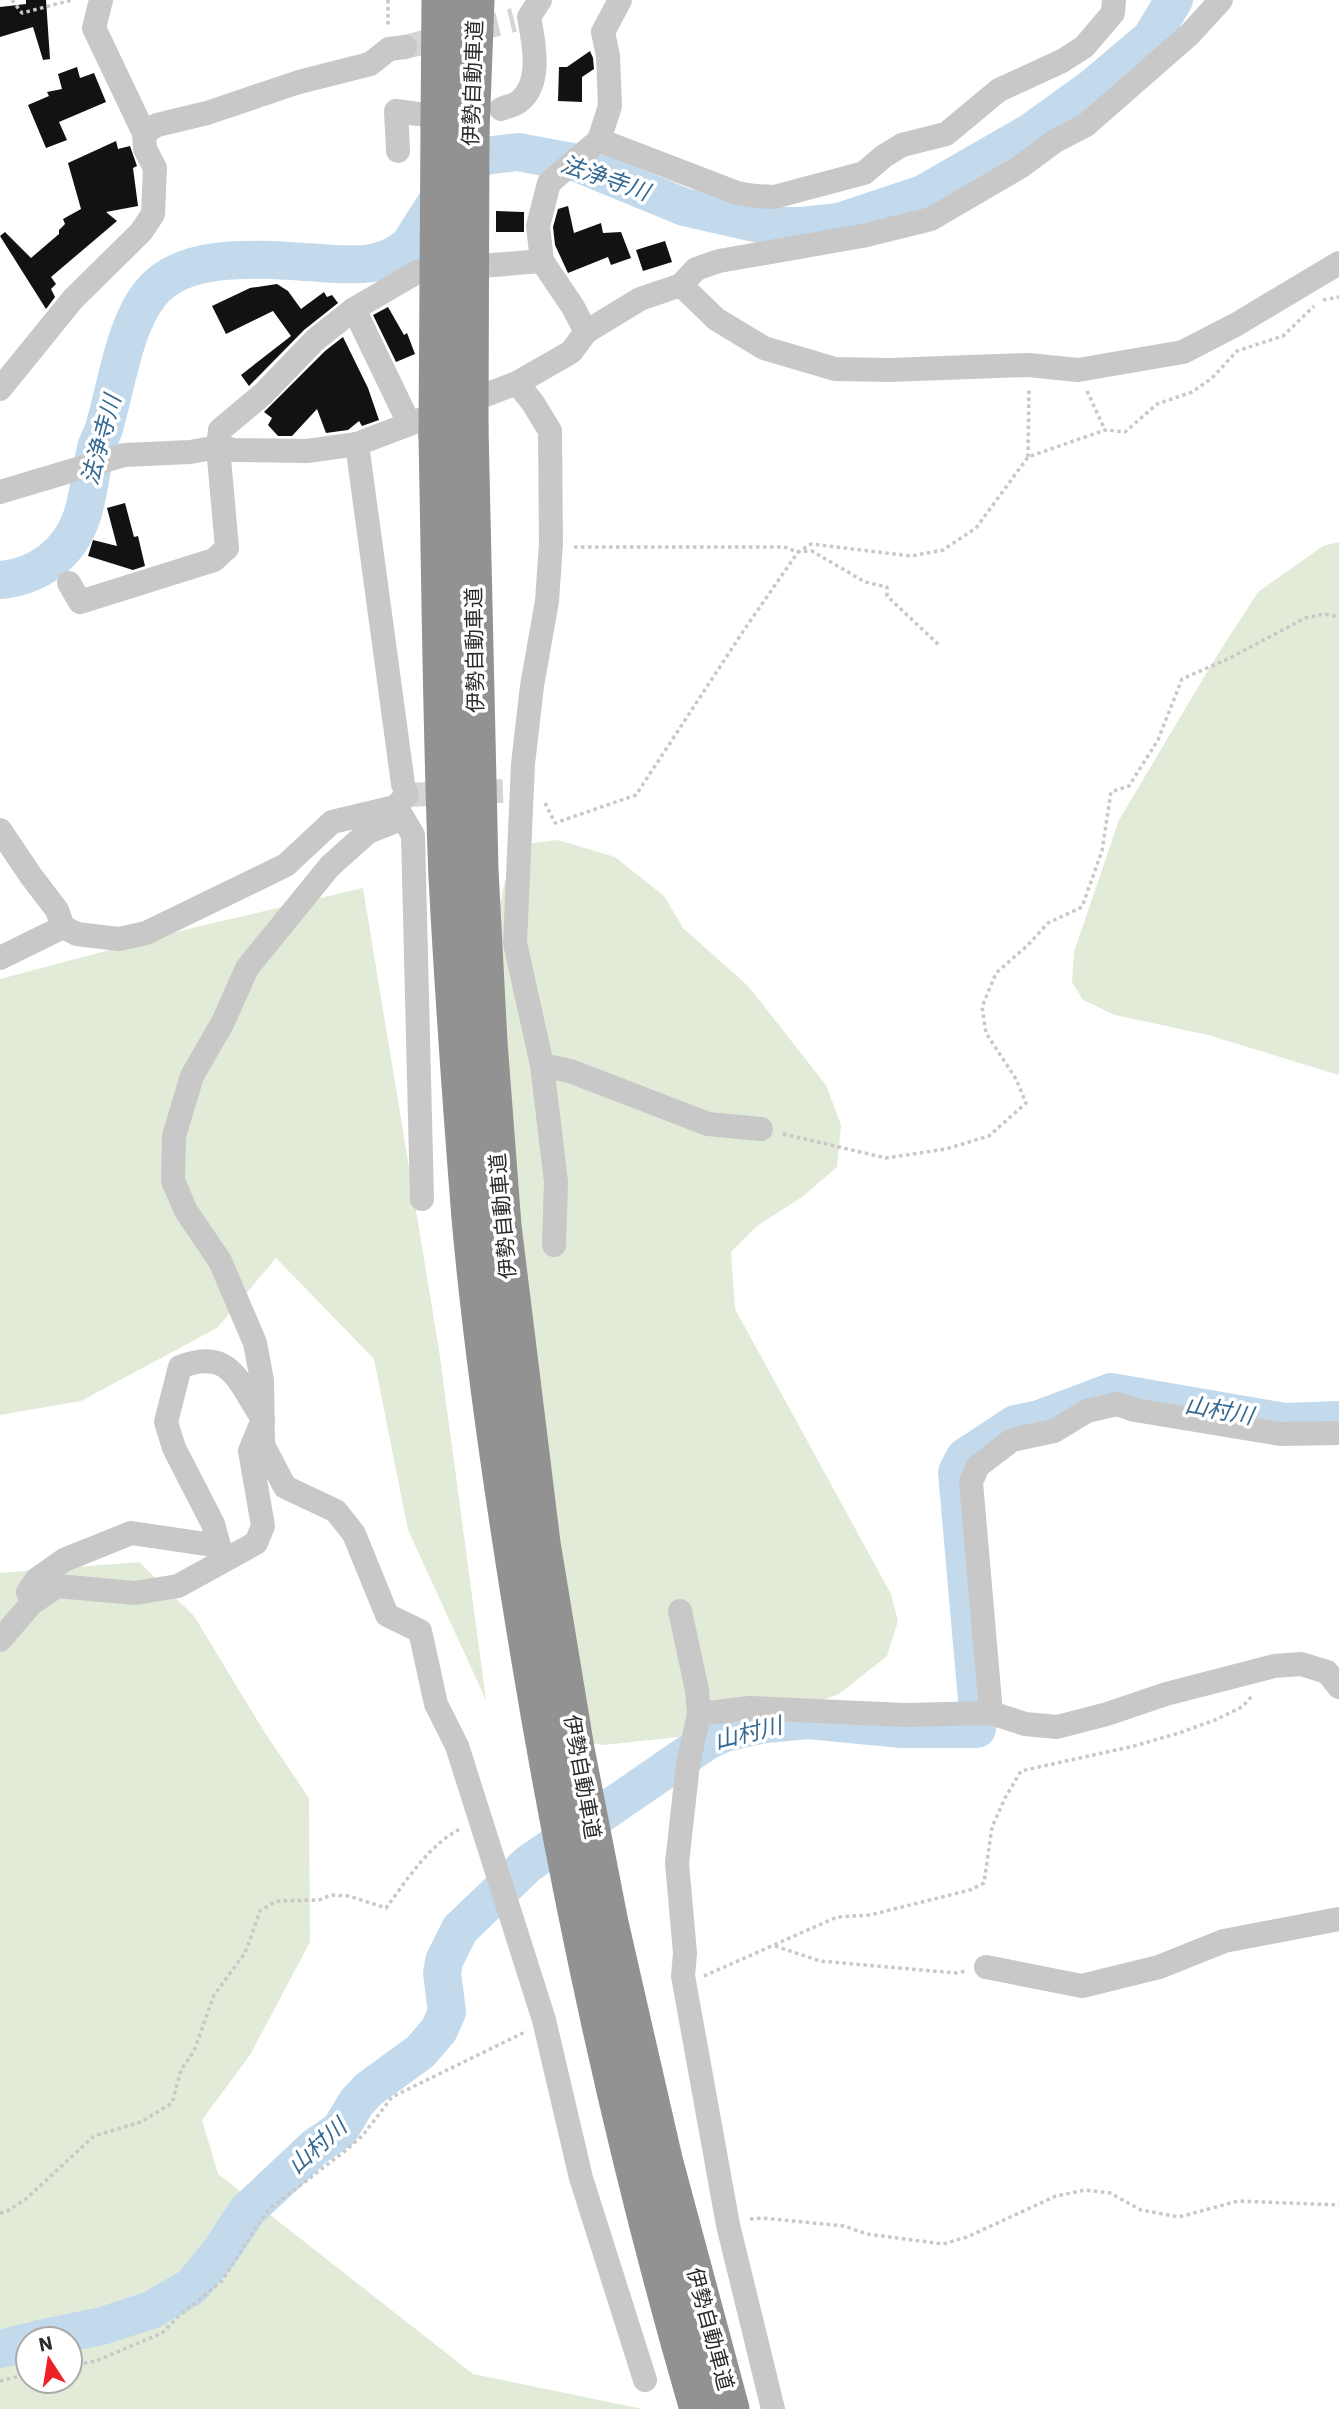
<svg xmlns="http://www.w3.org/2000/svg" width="1339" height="2409" viewBox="0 0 1339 2409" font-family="'IBM Plex Sans','Noto Sans JP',sans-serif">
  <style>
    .green { fill: #e1ebd7; fill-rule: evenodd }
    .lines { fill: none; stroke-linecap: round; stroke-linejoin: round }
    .river { stroke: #c2daec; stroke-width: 38 }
    .building { fill: #121212 }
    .minor-tunnel { stroke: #d5d5d5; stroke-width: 24; stroke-dasharray: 24 12; stroke-linecap: butt }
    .path { stroke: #c8c8c8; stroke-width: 3.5; stroke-dasharray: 3.5 3.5; stroke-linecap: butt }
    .minor { stroke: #c8c8c8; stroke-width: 24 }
    .highway { stroke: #929292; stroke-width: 37 }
    .highway-bridge { stroke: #929292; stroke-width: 37 }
    .labels { text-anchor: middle; stroke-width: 7; stroke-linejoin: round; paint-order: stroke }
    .street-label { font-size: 21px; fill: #2b2b2b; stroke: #fff }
    .water-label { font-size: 23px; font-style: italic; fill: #366991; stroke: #fff }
  </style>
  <rect width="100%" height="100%" fill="#fff"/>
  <g class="green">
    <path d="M1339,542V1075L1208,1035L1115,1015L1083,1000L1072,982L1074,952L1119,820L1213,662L1258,592L1323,546Z"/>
    <path d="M558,840L615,857L664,896L683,928L748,986L826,1085L841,1125L837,1167L802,1197L757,1226L731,1252L735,1309L891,1594L898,1621L887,1656L839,1694L775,1717L687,1736L604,1745L546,1736L492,942L505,881L526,844Z"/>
    <path d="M363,888L439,1350L486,1700L408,1530L374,1359L276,1258L217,1328L81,1401L0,1415V979L196,927Z"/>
    <path d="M139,1562L194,1616L265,1733L309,1798L310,1942L250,2055L202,2120L218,2174L473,2374L643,2409H0V1573ZM28,2339H70V2381H28Z"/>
  </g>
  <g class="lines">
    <g class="river">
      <path d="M0,580C38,577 70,553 82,516C89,494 91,470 96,448C98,441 102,435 104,428C116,388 124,326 150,294C184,249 270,260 320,263C353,265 384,269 410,244L451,179L484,156L518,152L577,163L684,207L768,226H801L839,222L923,194L1031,132L1092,88L1151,38L1174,0"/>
      <path d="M39,2339L102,2326L151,2310L191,2287L220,2252L247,2211L315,2147L340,2130L356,2103L369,2089L420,2052L439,2030L447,2012L442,1973L444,1961L460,1929L528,1864L707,1741L724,1733L765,1724L808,1720L902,1729H977V1700L957,1472L965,1457L1015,1424L1039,1419L1111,1392L1285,1422L1339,1420"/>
      <path d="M0,2349L28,2342"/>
    </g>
  </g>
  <g class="building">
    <path d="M26,0H46L50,59L43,60L33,27L0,37V7L26,4Z"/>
    <path d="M590,51L593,58L594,69L582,77V102L558,101L559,67H567Z"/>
    <path d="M77,67L80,78L94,73L106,102L59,122L67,140L46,148L28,105L49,96L47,92L62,89L58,74Z"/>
    <path d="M116,141L118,149L130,146L137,166L133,168L138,206L106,212L117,221L51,277L56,284L51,289L55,297L46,309L0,236L5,232L31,258L59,234V230L65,224L63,219L81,209L68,163Z"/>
    <path d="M568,206L574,233L601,223L603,233L621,232L631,258L611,265L608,257L568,273L555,245L553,227L558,209Z"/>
    <path d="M496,211L524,212V232H496Z"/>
    <path d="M665,241L672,262L643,271L636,250Z"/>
    <path d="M277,284L288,291L301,309L324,292L327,297L332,295L338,303L304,330L249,386L241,375L291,336L273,311L226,334L212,306L250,288Z"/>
    <path d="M388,307L404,335L407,333L415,354L396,362L373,315Z"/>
    <path d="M343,337L368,388L379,420L362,426L359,421L348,430L326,433L317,409L292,436H278L268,425L272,418L264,412L325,351Z"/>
    <path d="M125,503L134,537L138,536L145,566L133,570L88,556L93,540L117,546L107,508Z"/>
  </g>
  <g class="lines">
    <g class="minor-tunnel">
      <path d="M405,47L514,20"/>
      <path d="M407,795L505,791"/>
    </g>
    <g class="path">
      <path d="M12,0L22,13L72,0"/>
      <path d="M388,0V26"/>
      <path d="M1323,300L1339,297"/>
      <path d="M1087,391L1105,430"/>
      <path d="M1028,457L1029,388"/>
      <path d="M574,547H784L798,552L811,544L911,556L943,550L976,528L1028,457L1105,430L1125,432L1157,404L1192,392L1212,378L1237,351L1283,336L1314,306"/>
      <path d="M545,803L555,823L636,795L744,630L798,552L812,551L865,582L887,587V596L940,646"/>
      <path d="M783,1134L886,1158L946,1149L989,1136L1026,1103L1016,1079L986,1033L982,1007L996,973L1028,945L1048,923L1082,907L1102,851L1111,792L1129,786L1158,740L1182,679L1230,658L1305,618L1325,614L1339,617"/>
      <path d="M775,1946L820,1961L956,1973L966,1971"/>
      <path d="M704,1976L837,1917L870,1915L970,1890L984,1883L992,1827L1005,1798L1021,1771L1134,1746L1179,1733L1215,1720L1242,1707L1253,1695"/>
      <path d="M0,2213L6,2212L27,2198L94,2136L141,2122L172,2103L181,2070L194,2051L214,1995L245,1953L260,1911L276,1901L319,1900L331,1895L349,1896L386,1908C407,1880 430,1843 462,1828"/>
      <path d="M750,2219L762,2218L844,2226L867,2234L943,2244L967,2237L1056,2196L1085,2190L1110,2193L1141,2210L1179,2217L1238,2201L1339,2205"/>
      <path d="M70,2366L96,2361L162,2333L179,2316L222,2281L267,2211L345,2151L363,2135L392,2097L525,2032"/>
      <path d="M0,2381L28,2374"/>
    </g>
    <g class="minor">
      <path d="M620,0L603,32L608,56L610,106L599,140L737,193L755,196L774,197L864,173L884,156L902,145L946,134L999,90L1062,61L1084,47L1113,13L1114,0"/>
      <path d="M501,109C505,107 512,106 517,103C543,86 534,43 529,17L540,0"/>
      <path d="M144,133L157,125L207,113L299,82L370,64L389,49L405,47"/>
      <path d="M398,151L396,111L418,114"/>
      <path d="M681,285L716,319L764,348L835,369L889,370L1028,365L1078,370L1183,352L1237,324L1339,263"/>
      <path d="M354,309L406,417"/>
      <path d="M586,332L573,307L542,261L538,226L549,183L599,140"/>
      <path d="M517,383L533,403L550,431L551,544L547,601L532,686L523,764L515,943L542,1065L556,1182L554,1245"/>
      <path d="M0,389L73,299L141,232L153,214L155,168L145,149L144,133L94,28L101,0"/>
      <path d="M0,492L124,455L190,452L218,447L234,450L307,451L357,444L517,383L571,352L586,332L640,299L681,285L696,269L719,261L862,236L931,219L1020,167L1055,141L1086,125L1190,34L1221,0"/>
      <path d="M69,583L80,602L214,560L227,548L218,447L220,430L263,394L315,340L354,309L419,271L542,261"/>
      <path d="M395,807L403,818L368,832L330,866L247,968L223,1022L192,1076L174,1136L173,1181L186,1211L220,1261L255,1343L262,1380L263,1445L285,1487L336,1511L354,1534L387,1615L420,1631L436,1704L457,1746L544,2020L581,2178L645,2380"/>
      <path d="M403,818L413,835L422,1199"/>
      <path d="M0,830L31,876L57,910L63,927L77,934L119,939L146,933L286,865L332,822L395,807L407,795L403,784L357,444"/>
      <path d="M0,958L63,927"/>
      <path d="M542,1065L570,1071L708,1124L761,1129"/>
      <path d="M680,1611L697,1690L699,1714L688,1764L677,1863L685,1953L683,1976L728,2225L773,2409"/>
      <path d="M0,1640L32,1603L57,1586L135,1593L178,1586L256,1543L263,1526L250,1451L263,1419C238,1382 231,1347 180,1367L166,1422L174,1448L213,1524L219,1546L131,1533L64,1560L37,1579L28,1592L32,1603"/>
      <path d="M991,1713L971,1482L978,1466L1012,1440L1054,1431L1087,1411L1117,1404L1135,1410L1280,1434L1339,1433"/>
      <path d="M699,1714L750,1708L905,1715L991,1713L1025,1724L1057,1727L1107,1714L1166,1694L1274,1666L1301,1664L1327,1672L1339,1687"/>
      <path d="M986,1967L1082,1986L1159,1967L1224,1941L1339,1919"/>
    </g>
    <g class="highway">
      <path d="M439,126L440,0"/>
      <path d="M471,132L476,0"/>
      <path d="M470,427L480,870L489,1042L503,1226L542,1543L576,1749L610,1923L664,2159L731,2409"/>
      <path d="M437,436C440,583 441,730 447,877C453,991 461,1104 470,1218C483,1364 505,1510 529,1655C571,1909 626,2162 698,2409"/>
    </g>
    <g class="highway-bridge">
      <path d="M470,427L471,132"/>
      <path d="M437,436L439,126"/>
    </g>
  </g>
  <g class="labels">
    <g class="street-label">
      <text transform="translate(473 83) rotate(-88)" y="7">伊勢自動車道</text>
      <text transform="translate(475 650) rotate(-91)" y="7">伊勢自動車道</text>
      <text transform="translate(503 1216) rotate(-95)" y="7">伊勢自動車道</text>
      <text transform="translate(582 1777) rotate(80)" y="7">伊勢自動車道</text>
      <text transform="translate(710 2329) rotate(75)" y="7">伊勢自動車道</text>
    </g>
    <g class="water-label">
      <text transform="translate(605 178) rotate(19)" y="8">法浄寺川</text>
      <text transform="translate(101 440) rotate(-75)" y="8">法浄寺川</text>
      <text transform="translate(1219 1410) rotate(10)" y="8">山村川</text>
      <text transform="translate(748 1733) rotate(-14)" y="8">山村川</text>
      <text transform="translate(317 2146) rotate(-42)" y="8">山村川</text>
    </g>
  </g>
  <g transform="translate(49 2360) rotate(348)"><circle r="33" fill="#ffffff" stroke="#aaaaaa" stroke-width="2"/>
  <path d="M0-5L12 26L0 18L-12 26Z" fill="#ee2127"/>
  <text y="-10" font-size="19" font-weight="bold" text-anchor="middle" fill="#2b2b2b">N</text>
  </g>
</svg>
